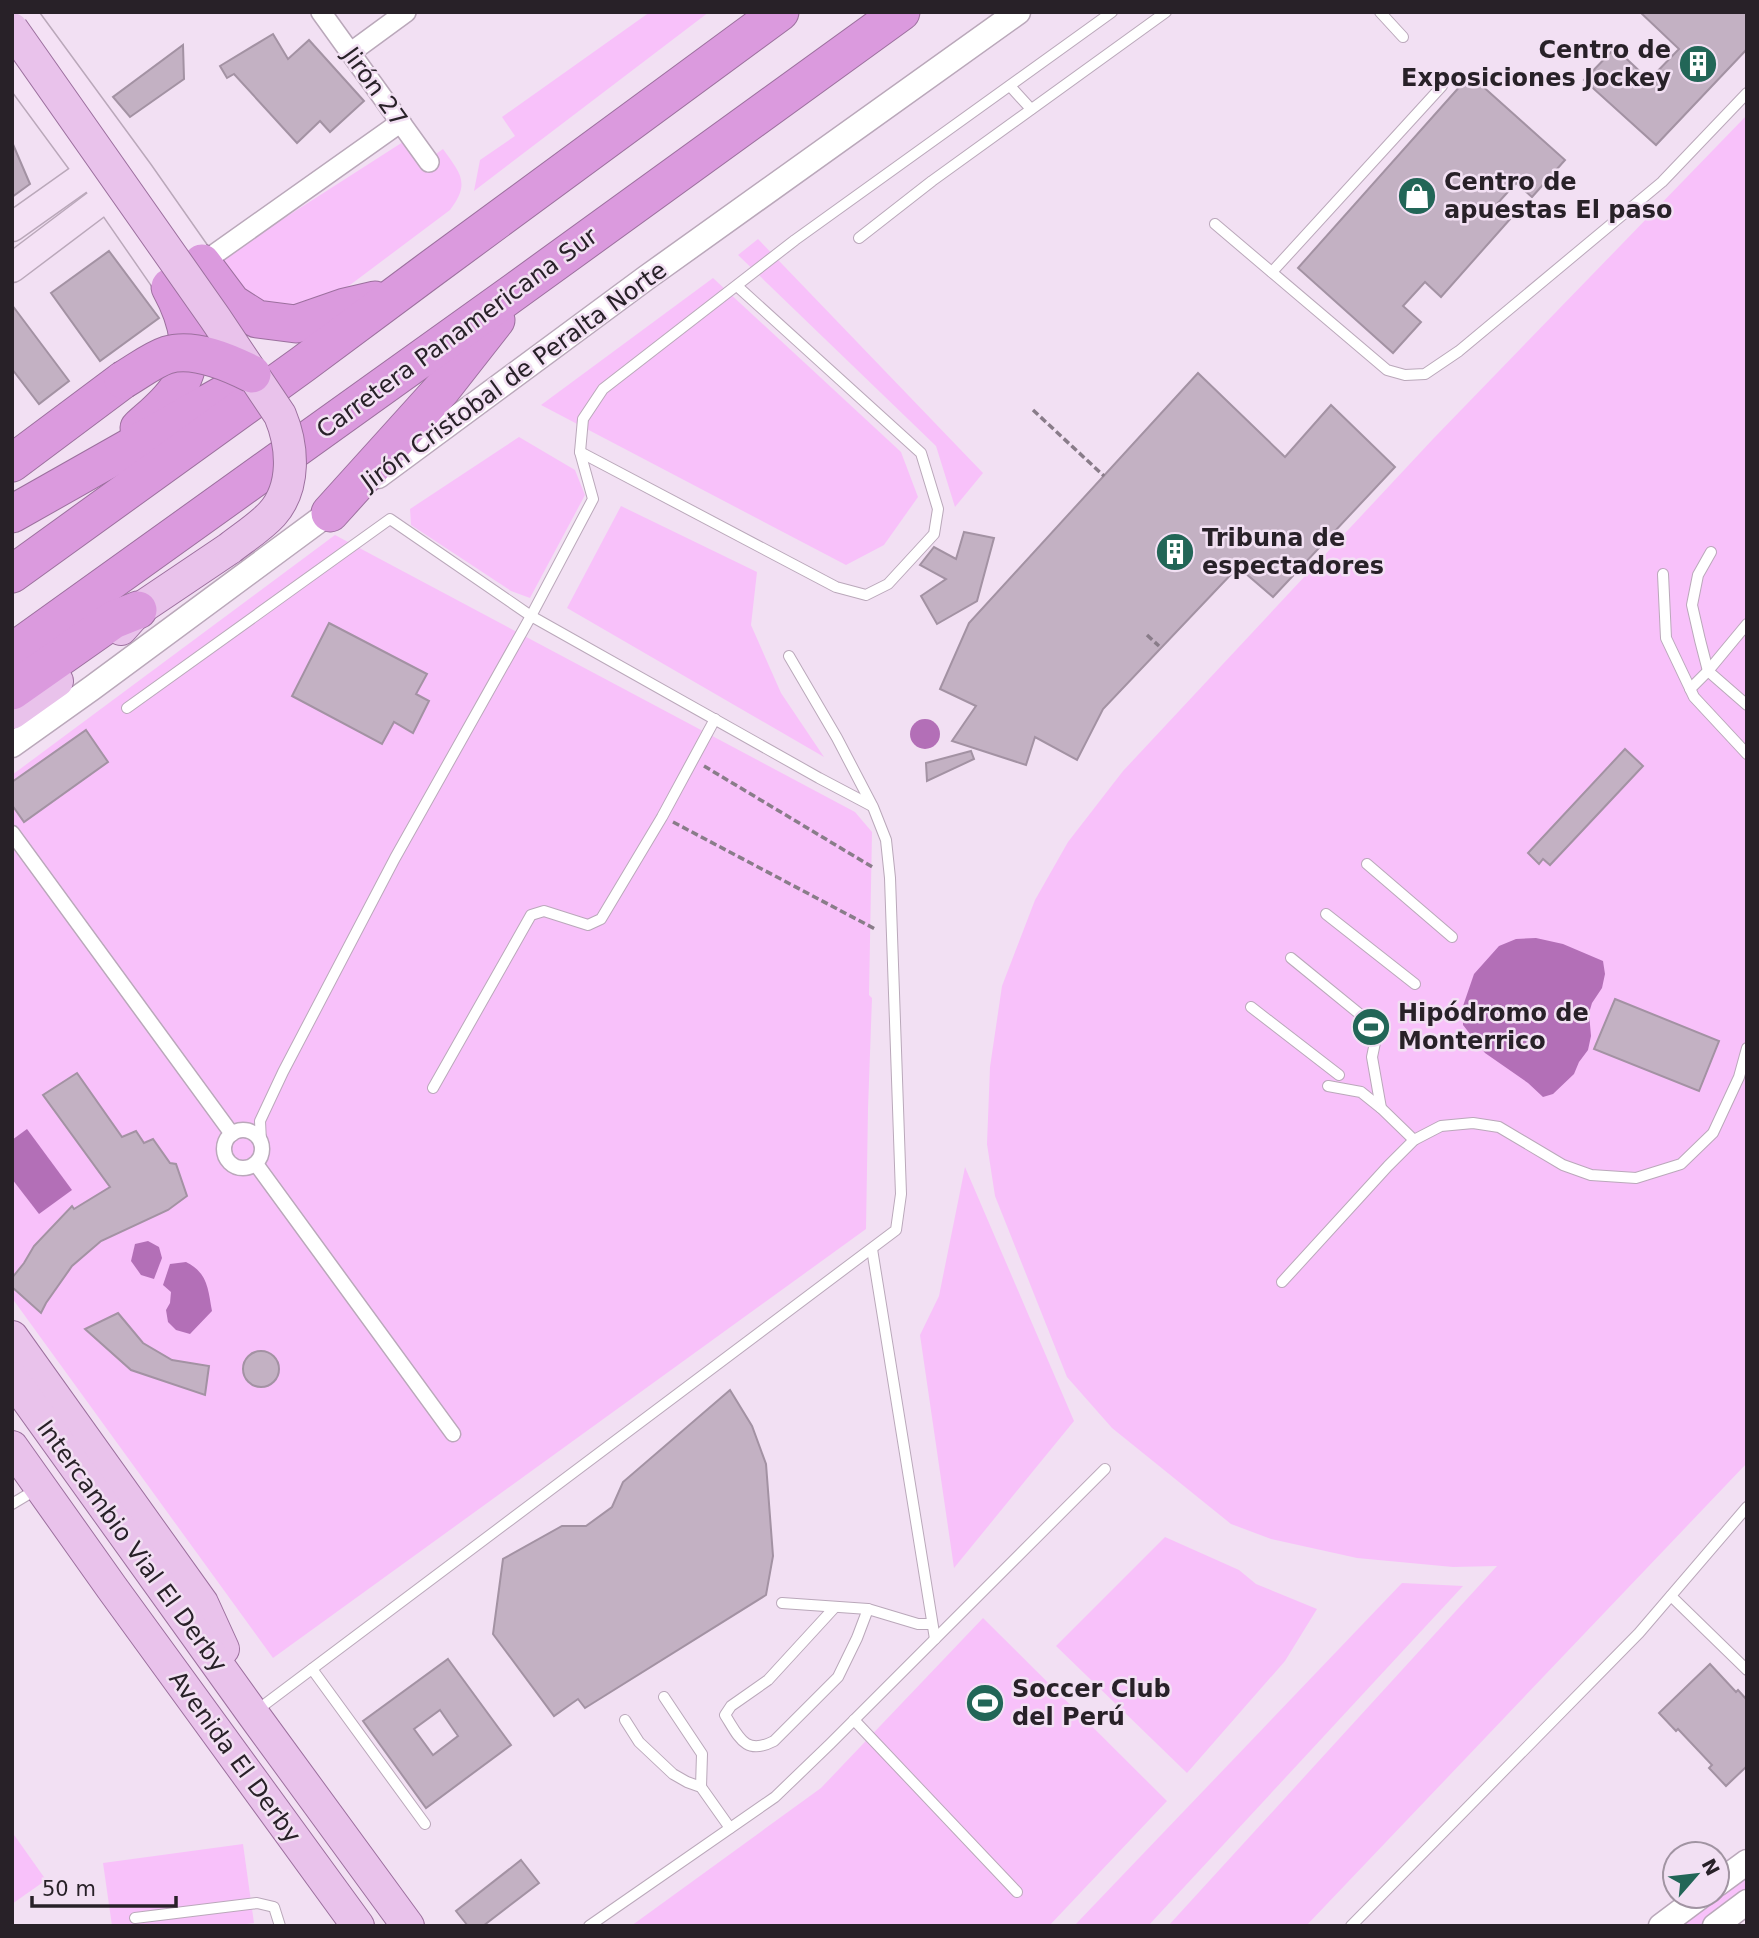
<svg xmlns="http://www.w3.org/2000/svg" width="1759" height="1938" viewBox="0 0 1759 1938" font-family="'DejaVu Sans',sans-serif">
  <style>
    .green { fill: #f8c1fa }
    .water { fill: #b36fb7 }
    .building { fill: #c3b1c3; stroke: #a392a3; stroke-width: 2; fill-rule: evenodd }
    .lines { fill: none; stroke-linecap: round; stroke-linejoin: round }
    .service-casing { stroke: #baa8ba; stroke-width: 12 }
    .pedestrian-casing { stroke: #baa8ba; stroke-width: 17 }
    .minor-casing { stroke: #baa8ba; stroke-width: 22 }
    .tertiary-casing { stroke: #baa8ba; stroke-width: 27 }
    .secondary-casing { stroke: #baa8ba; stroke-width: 31 }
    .primary-casing { stroke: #9c709e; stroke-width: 34 }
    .motorway-casing { stroke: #9c709e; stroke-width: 39 }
    .path { stroke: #897c89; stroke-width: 3.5; stroke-dasharray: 7 3.5; stroke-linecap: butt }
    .service { stroke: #fff; stroke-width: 10 }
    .pedestrian { stroke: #fff; stroke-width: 14 }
    .minor { stroke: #fff; stroke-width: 19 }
    .tertiary { stroke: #fff; stroke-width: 24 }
    .secondary { stroke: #f4e1f5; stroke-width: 28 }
    .primary { stroke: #e9c2eb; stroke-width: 32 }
    .motorway { stroke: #db9ade; stroke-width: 37 }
    .primary-bridge-casing { stroke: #9c709e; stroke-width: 34; stroke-linecap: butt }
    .motorway-bridge-casing { stroke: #9c709e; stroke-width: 39; stroke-linecap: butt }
    .primary-bridge { stroke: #e9c2eb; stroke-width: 32 }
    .motorway-bridge { stroke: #db9ade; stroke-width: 37 }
    .labels { text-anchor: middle; stroke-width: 5; stroke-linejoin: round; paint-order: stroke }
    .poi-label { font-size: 24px; font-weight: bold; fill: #282128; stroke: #f2e0f3; text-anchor: start }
    .street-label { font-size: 24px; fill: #282128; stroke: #f2e0f3 }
  </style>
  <rect width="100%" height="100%" fill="#f2e0f3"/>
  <g class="green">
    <path d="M650,12H709L474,191L480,160L515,136L502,117Z"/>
    <path d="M1747,115V1463L1306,1926H1168L1497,1566L1453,1567L1357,1558L1271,1539L1231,1524L1112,1428L1067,1377L995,1196L987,1144L990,1067L1002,986L1035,900L1068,842L1123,771L1433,439Z"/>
    <path d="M406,140L423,163L443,149C460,173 471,183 450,210L350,285L307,309L287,312L225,287L222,258Z"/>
    <path d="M758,239L983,473L955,507L936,446L738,255Z"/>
    <path d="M713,278L901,452L918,497L884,545L846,565L541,405Z"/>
    <path d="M519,437L575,470L585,495L530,598L511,591L411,525L410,509Z"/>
    <path d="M621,506L757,572L751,625L781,693L824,757L567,608Z"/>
    <path d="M335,535L855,812L872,832L869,995L872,998L868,1109L866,1229L273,1658L12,1298V775Z"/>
    <path d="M965,1167L1074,1421L954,1568L920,1335L939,1296Z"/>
    <path d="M1165,1537L1239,1570L1256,1584L1317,1609L1285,1661L1187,1773L1056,1646Z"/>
    <path d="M1402,1583L1463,1586L1148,1926H1074Z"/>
    <path d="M983,1618L1167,1801L1049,1926H631L821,1788Z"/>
    <path d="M12,1832L46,1880L12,1904Z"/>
    <path d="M243,1844L254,1923L232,1926H112L103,1863Z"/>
    <path d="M1747,1871V1891L1700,1926H1672L1712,1896H1717V1892Z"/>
  </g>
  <g class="water">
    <circle cx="925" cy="734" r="15"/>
    <path d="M1536,938L1563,944L1603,961L1605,974L1602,988L1592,1003L1589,1013L1591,1036L1588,1050L1579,1062L1574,1074L1553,1094L1543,1097L1528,1083L1485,1053L1463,1025V1006L1474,974L1499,946L1516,939Z"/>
    <path d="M27,1129L72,1190L39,1214L12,1179V1140Z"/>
    <path d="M148,1241L159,1247L162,1258L154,1279L141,1275L131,1261L135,1244Z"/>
    <path d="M186,1262C208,1273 208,1289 212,1311L190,1334L176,1330L168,1322L166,1310L170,1303L171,1292L163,1285L170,1264Z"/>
  </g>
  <g class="building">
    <path d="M1640,12H1747V49L1656,145L1584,80L1615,48L1649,80L1679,49Z"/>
    <path d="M273,34L288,59L309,40L364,101L330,132L320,121L297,143L234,74L227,78L220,66Z"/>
    <path d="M183,45L184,79L130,117L113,97Z"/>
    <path d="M1470,75L1565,160L1532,197L1516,183L1496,205L1511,218L1441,297L1425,282L1403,306L1421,322L1393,353L1298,268Z"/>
    <path d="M12,142L30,184L12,197Z"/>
    <path d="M109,251L159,318L100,361L51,293Z"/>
    <path d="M12,305L69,381L39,404L12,369Z"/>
    <path d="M1198,373L1285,457L1331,405L1395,467L1273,597L1238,567L1103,709L1077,760L1035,737L1026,765L952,741L976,706L940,689L969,623Z"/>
    <path d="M964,532L994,538L977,601L937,624L921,596L946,579L920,565L934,547L956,559Z"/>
    <path d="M329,623L427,674L416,694L429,701L413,733L394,722L382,744L292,696Z"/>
    <path d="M86,730L108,762L24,822L12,805V782Z"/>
    <path d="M1625,749L1643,766L1550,865L1543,859L1539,864L1528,853Z"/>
    <path d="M971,751L974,759L927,781L926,763Z"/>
    <path d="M1615,999L1719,1041L1699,1091L1594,1049Z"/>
    <path d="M77,1073L122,1137L136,1131L144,1143L153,1139L170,1163L176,1164L187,1196L168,1210L101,1241L72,1266L46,1303L41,1313L12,1287V1278L24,1263L34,1246L72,1206L74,1209L110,1187L43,1095Z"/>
    <path d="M118,1313L143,1343L172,1360L209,1366L205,1395L131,1370L85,1329Z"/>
    <circle cx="261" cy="1369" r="18"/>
    <path d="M730,1390L752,1426L766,1464L773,1556L766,1595L585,1708L578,1699L554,1716L493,1634L503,1559L562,1526H586L612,1507L623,1482Z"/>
    <path d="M448,1659L511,1745L426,1808L363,1721ZM440,1710L458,1736L433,1755L414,1729Z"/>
    <path d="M1710,1664L1736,1692L1738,1690L1747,1700V1766L1726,1786L1709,1768L1712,1765L1678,1729L1676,1731L1659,1713Z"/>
    <path d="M521,1860L539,1883L483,1926H468L456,1911Z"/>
  </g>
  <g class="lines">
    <g class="service-casing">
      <g id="service">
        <path d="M1380,12L1403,37"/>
        <path d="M1010,86L1031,109"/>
        <path d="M1215,224L1387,370L1405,375L1425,374L1459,351L1662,182L1747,93"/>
        <path d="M859,238L932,181L1166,12"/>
        <path d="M1272,272L1442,86"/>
        <path d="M580,452L836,587L866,595L888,584L934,534L938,509L921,453L737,286"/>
        <path d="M1711,552L1698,575L1692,605L1700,640L1708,671L1747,705"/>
        <path d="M1663,574L1666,638L1694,697L1747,754"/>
        <path d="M1690,689L1708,671L1747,624"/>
        <path d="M127,708L390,519L531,616L819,778L872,806"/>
        <path d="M1367,864L1452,937"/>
        <path d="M1326,914L1415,984"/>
        <path d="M1291,958L1378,1029"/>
        <path d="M1251,1007L1339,1075"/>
        <path d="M1377,1033L1372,1057L1381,1108L1414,1140"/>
        <path d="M1328,1086L1361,1092L1381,1108"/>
        <path d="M433,1088L531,915L544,911L588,925L601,919L662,817L715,719"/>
        <path d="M261,1142L260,1121L283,1072L395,858L531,616L593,499L580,452L583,419L603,389L795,240L1112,12"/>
        <path d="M872,1249L935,1639"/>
        <path d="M1282,1282L1388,1166L1414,1140L1441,1126L1473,1123L1499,1127L1563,1165L1591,1175L1636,1178L1681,1164L1713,1133L1739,1077L1747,1048"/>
        <path d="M12,1504L37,1489"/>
        <path d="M1671,1596L1747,1670"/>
        <path d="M782,1603L868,1609L918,1624H932"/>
        <path d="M835,1607L768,1680L731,1706L725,1715C739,1737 745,1756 774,1741L838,1677L857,1638L868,1609"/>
        <path d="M312,1669L425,1824"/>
        <path d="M664,1697L702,1754L701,1787"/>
        <path d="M256,1711L896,1230L901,1194L890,878L886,840L873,807L837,738L789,656"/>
        <path d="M625,1720L639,1742L673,1774L687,1782L701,1787L730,1828"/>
        <path d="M854,1720L1017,1892"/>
        <path d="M135,1918L257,1903L274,1907L280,1926"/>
        <path d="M589,1926L775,1797L830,1744L1105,1469"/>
        <path d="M1351,1926L1639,1633L1747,1507"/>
      </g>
    </g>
    <g class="pedestrian-casing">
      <g id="pedestrian">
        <path d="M12,833L232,1134"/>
        <circle cx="243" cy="1149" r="19"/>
        <path d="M256,1164L453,1434"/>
      </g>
    </g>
    <g class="minor-casing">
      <g id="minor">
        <path d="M321,12L429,162"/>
        <path d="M350,53L406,12"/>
        <path d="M202,263L401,122"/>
      </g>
    </g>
    <g class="tertiary-casing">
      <g id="tertiary">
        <path d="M378,476L646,278L1018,12"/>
        <path d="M12,745L92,688L341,504"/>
        <path d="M1717,1884L1747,1862"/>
        <path d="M1661,1926L1701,1896"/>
        <path d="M1715,1926L1747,1902"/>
      </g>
    </g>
    <g class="secondary-casing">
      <g id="secondary">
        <path d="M21,12L139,173L202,263"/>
        <path d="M12,67L107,196L170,287"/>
        <path d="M12,227L105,161"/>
        <path d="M12,268L122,185"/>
      </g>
    </g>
    <g class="primary-casing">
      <g id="primary">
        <path d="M121,629L138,610L230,548"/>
        <path d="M12,713L57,681"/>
        <path d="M12,1337L202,1603L223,1649"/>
        <path d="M12,1378L253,1714L408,1926"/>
        <path d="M12,1447L112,1588L358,1926"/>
      </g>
    </g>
    <g class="motorway-casing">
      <g id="motorway">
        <path d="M202,263L232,303L257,319L296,324L345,307L375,300"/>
        <path d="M139,428C152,416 168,404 178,388C198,355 187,318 170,287"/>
        <path d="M12,463L123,380"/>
        <path d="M330,513L442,389L496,320"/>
        <path d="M12,514L240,385"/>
        <path d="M12,574L303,364L428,271L780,12"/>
        <path d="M12,652L517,290L901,12"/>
        <path d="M12,691L113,620L138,610"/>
      </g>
    </g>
    <g class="path">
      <path d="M1033,410L1104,476"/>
      <path d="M1147,635L1159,646"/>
      <path d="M704,766L874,868"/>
      <path d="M673,822L877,930"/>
    </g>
    <use href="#service" class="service"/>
    <use href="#pedestrian" class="pedestrian"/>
    <use href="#minor" class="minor"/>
    <use href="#tertiary" class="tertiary"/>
    <use href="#secondary" class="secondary"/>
    <use href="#primary" class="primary"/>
    <use href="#motorway" class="motorway"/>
    <g class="primary-bridge-casing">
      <path id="primary-bridge" d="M12,29L215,318L280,415C293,446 296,487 272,514C260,527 244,537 230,548"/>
    </g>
    <g class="motorway-bridge-casing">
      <path id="motorway-bridge" d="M123,380C137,372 152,360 167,355C194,347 228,362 252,374"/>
    </g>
    <use href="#primary-bridge" class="primary-bridge"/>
    <use href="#motorway-bridge" class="motorway-bridge"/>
  </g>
  <defs>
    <g id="building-disc" transform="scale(2.0125)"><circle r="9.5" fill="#226657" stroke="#f2e0f3"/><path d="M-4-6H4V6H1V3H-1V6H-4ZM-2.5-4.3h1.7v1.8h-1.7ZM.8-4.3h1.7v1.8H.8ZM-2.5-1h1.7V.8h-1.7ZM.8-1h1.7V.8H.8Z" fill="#fff"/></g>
    <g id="shop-disc" transform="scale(2.0125)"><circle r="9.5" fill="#226657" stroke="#f2e0f3"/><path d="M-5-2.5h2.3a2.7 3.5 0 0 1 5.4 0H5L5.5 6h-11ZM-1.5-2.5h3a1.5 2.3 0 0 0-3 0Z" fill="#fff"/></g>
    <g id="stadium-disc" transform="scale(2.0125)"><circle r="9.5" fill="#226657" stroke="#f2e0f3"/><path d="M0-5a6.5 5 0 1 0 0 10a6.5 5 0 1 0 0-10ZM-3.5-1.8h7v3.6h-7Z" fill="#fff"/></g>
  </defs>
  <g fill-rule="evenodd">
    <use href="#building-disc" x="1698" y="64"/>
    <use href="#shop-disc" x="1417" y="196"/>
    <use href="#building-disc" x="1175" y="552"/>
    <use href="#stadium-disc" x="1371" y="1027"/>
    <use href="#stadium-disc" x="985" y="1703"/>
  </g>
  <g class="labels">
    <g class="poi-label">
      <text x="1671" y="58" text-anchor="end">Centro de<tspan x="1671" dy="28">Exposiciones Jockey</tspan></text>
      <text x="1444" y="190">Centro de<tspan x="1444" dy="28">apuestas El paso</tspan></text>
      <text x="1202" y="546">Tribuna de<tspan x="1202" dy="28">espectadores</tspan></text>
      <text x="1398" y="1021">Hipódromo de<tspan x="1398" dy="28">Monterrico</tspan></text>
      <text x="1012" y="1697">Soccer Club<tspan x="1012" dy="28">del Perú</tspan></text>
    </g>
    <g class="street-label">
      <text transform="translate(375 87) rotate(54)" y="8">Jirón 27</text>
      <text transform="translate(457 333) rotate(-36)" y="8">Carretera Panamericana Sur</text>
      <text transform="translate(514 376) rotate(-36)" y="8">Jirón Cristobal de Peralta Norte</text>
      <text transform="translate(132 1546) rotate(54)" y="8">Intercambio Vial El Derby</text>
      <text transform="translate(235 1757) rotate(54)" y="8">Avenida El Derby</text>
    </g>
  </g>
  <rect width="1759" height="1938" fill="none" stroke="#282128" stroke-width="28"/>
  <g transform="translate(1696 1875) rotate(62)"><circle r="33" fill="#f2e0f3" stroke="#a194a2" stroke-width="2"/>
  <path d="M0-5L12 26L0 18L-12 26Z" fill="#226657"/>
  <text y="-10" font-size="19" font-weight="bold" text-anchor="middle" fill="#282128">N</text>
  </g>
  <path d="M32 1896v10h144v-10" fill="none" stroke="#282128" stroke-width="3.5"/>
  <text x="42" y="1896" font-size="21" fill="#282128" stroke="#f2e0f3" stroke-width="5" paint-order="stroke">50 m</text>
</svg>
